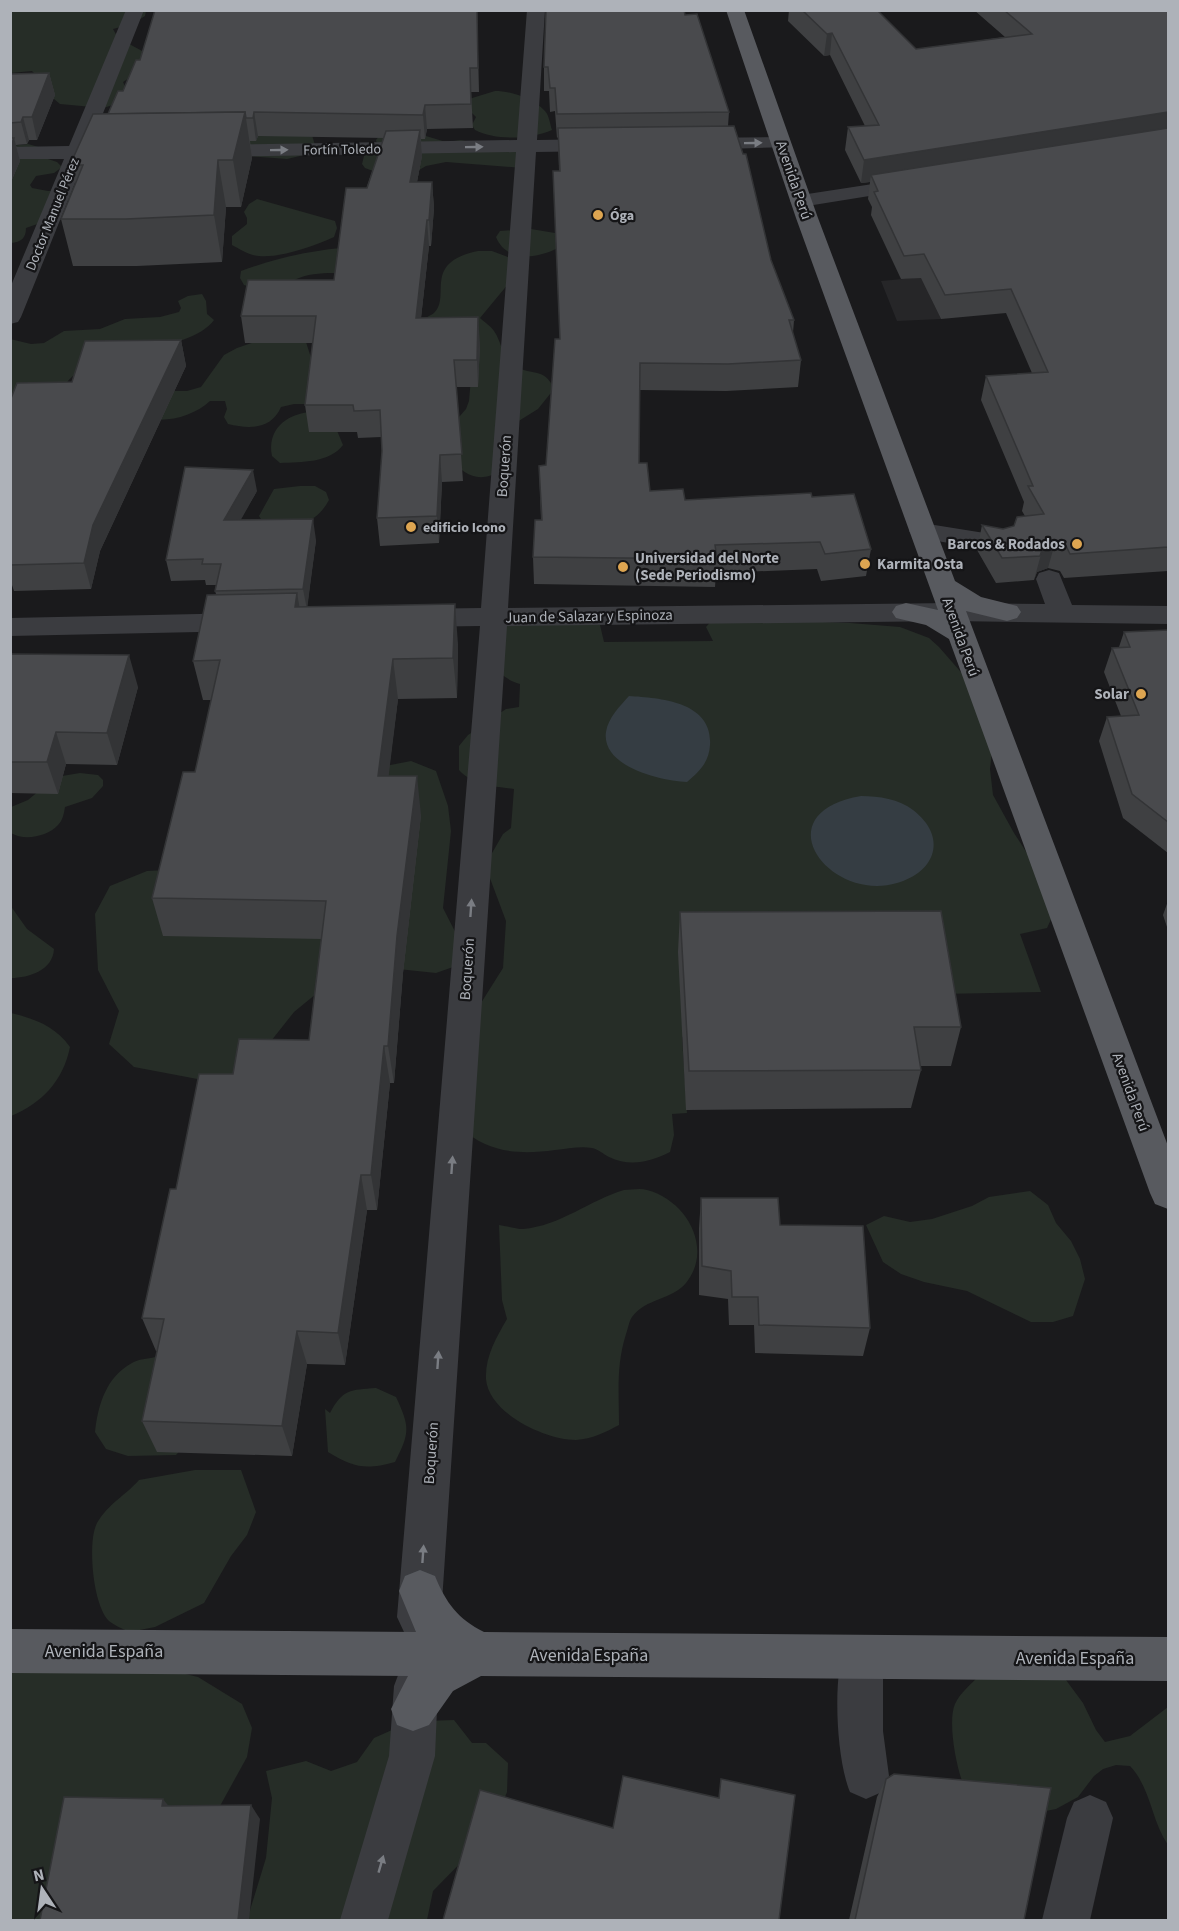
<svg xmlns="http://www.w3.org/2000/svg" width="1179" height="1931" viewBox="0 0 1179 1931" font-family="'Source Sans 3',sans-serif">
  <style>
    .built { fill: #262628 }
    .green { fill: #262d27 }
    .water { fill: #353d43 }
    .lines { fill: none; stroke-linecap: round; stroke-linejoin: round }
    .minor { fill: #3b3c40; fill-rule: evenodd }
    .major { fill: #585a5f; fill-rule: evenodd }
    .wall { fill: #3f4042 }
    .shaded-wall { fill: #333436 }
    .building { fill: #494a4d; stroke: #333436; stroke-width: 1.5 }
    .oneway { fill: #7a7d83 }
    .poi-dot { fill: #dda551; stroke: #151517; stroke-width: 2 }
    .labels { text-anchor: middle; stroke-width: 4.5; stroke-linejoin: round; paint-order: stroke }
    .far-street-label { font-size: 14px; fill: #aeb2b9; stroke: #151517 }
    .far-poi-label { font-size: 14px; font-weight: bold; fill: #aeb2b9; stroke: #151517; text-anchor: start }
    .street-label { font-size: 15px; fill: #aeb2b9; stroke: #151517 }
    .poi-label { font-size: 15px; font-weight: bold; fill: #aeb2b9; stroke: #151517; text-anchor: end }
    .near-street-label { font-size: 18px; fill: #aeb2b9; stroke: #151517 }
  </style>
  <rect width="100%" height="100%" fill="#1a1a1c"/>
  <path class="built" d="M1011,269L929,294L941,319L897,321L881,281Z"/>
  <g class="green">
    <path d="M10,11H146L145,16L132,24L113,29L118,38L144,52L138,72L123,82L127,91L123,102L103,108L60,104L41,88L40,79L32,71L11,73Z"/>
    <path d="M495,91C511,91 533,98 545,111C549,115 550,124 552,130C531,139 496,141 475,130L472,125L476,117L468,109L469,99Z"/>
    <path d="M225,129L312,135L317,152L287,159L249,156Z"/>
    <path d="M380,135L426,136L446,142L461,140L470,142L518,140L523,168L446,162L426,166L414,173L381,174L365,168L362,164L365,152L377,144L376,140Z"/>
    <path d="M28,144L42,148L48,159L57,162L62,167L54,173L36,176L30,185L32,188L48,191L83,189L69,201H63L43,222L26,228C26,238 21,242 11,243L10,146Z"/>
    <path d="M257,199L335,221L337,228L334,237C314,246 281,258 259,256C250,256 240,249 232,245V236L247,224V218L244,212L249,204Z"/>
    <path d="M531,229L555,233L560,247C540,258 507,264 496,237L500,231Z"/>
    <path d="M341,248L338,273C325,273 312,273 299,278C279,286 267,293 244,285L240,278L241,271C273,259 308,251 341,248Z"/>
    <path d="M478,251H492L513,259L518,272L480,318C484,322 491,326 494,331C503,344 500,356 516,366C532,377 544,366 554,389L538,409L509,427L502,470C479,484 466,476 449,458L459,417L466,409L469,401L471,378L413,323C419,320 429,317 434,313C452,296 421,263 478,251Z"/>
    <path d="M202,294L206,301L207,314L214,320C189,355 82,350 65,386L11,404L10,339L31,344L44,343L64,331L100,329L125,319L160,317L179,312L181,308L178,301L188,296Z"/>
    <path d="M263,339L306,342L313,364L308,404H294L281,407C271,430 249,429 228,424L224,417L227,409L225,401H210C195,415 171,422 151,419L156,391H187L201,387L224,355L237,348Z"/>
    <path d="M309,412L333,421L343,445C329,463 302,462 280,463L272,456C267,430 285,415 309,412Z"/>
    <path d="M300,486H315L326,492L329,500C313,529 293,524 265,525L259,516L274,489Z"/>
    <path d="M515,617L600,625L604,642L713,641L706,627L714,618L850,623L900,627L929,638L939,647L966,678L994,733L990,769L993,795L1014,833L1039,872L1053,915L1047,928L1020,934L1041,992L939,994L682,1037L687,1113L672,1114L674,1135L670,1152C650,1162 630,1167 609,1157C603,1154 598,1149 592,1148C580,1146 567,1149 555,1150C520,1155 488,1153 461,1128L464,1030L503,968L506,921L488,873V860L503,834L511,828L514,789C492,786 474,786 459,770V746L468,735L506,709L519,707L520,684C497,677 491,663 486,642Z"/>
    <path d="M411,761L436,771L448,806L451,831L443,908L470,961L436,973L398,969L322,989L294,1012L248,1070L208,1081L134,1067L109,1044L119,1011L98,970L95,914L110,886L147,871L186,869L375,768Z"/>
    <path d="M80,773L98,775L103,780V786L92,798L65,807C64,813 63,820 58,825C47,837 24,841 11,833V807L28,800L46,785L62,776Z"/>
    <path d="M10,905L27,929L54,949C53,970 29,978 11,978Z"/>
    <path d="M11,1013C35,1019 55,1026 70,1047C63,1081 42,1103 11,1116Z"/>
    <path d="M624,1190C631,1190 640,1188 647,1190C686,1200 714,1248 686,1283C672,1300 646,1298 632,1317C629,1321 628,1329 626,1334C616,1366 619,1392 619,1425C606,1432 592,1439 576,1440C546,1440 489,1414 486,1379C485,1357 496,1338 507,1319L502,1300L499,1225C507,1226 516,1229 523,1229C560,1226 590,1200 624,1190Z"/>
    <path d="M1030,1191L1048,1205L1056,1223L1071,1241L1080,1259L1085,1279L1073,1316L1053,1322H1031L967,1291L924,1282L901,1274L883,1262L866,1225L884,1216L910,1222L932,1219L972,1206L989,1197Z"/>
    <path d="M155,1357L178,1360L192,1437L176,1455L128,1456L106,1449L95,1432C98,1405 106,1377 132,1363C138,1359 148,1359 155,1357Z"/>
    <path d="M376,1388L396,1397C410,1427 410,1433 395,1462C366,1470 354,1468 328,1452L325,1409L330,1413C343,1389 350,1390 376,1388Z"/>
    <path d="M195,1470H241L256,1512L247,1535L231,1556L204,1603L155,1627L129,1632C123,1629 114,1625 109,1621C93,1606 87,1542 97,1523C109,1503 125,1496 139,1480Z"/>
    <path d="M10,1662L149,1665L198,1677L242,1704L252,1728L247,1757L157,1920H11Z"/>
    <path d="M979,1676L1066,1680L1083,1703L1096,1730L1105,1742L1130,1736L1168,1707V1845C1151,1820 1151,1788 1130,1766L1116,1765L1103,1769L1094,1776L1078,1797L1056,1809L1015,1817L966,1791C957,1773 947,1722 955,1704C960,1693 971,1684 979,1676Z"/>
    <path d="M454,1720L472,1743H486L508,1763L507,1792L496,1820L479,1844L433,1891L427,1920H247L266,1858L272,1798L266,1771L306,1761L331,1771L357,1762L374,1738L401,1726L427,1721Z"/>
  </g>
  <g class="water">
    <path d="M629,696C661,698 713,702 710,745C709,762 700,771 687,782C662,781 601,767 606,732C608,718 620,706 629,696Z"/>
    <path d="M861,796C879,796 899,799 913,810C948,837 936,872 897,883C829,903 762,813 861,796Z"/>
  </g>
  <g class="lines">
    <g class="minor">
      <path d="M126,10H144L90,146L127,148L130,152L127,156L85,158L21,317L18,322L10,324V288L64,159H10V147L69,146Z"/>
      <path d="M527,10H545L537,140L603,139L610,141L613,145L610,149L603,151L536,152L508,608L952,603L1045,604L1036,579L1039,573L1049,570L1059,573L1072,605L1168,606V624L952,621L507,626L441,1617L434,1632L419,1639L404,1632L397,1617L480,626L411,627L401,624L397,618L401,612L411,609L481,608L516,152L207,157L200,155L197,151L200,147L207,145L517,140Z"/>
      <path d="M781,137L788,139L791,143L788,147L696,150L689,148L686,144L689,140L696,138Z"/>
      <path d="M912,178L919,180L922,184L919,188L801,207L794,205L790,201L794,197L801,195Z"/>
      <path d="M922,523L997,535L1006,537L1010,543L1006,549L997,551L913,537L909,531L913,525Z"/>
      <path d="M246,613L256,616L260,622L256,628L246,631L10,636V618Z"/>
      <path d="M861,1635L876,1642L883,1657V1731L889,1776L882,1792L866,1799L850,1792C836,1759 832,1674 846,1642Z"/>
      <path d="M416,1664L432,1670L438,1686L435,1756L388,1920H340L389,1756L394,1686L400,1670Z"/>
      <path d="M1090,1795L1106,1802L1113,1818L1090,1920H1042L1067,1818L1074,1802Z"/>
    </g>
    <g class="major">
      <path d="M726,10H744L818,218L955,581L981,597L1017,606L1021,612L1017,618L1007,621L966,611L1168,1146V1209L1155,1204L1150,1193L949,639L926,625L896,618L892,612L896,606L906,603L938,610L796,218Z"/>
      <path d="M420,1570L435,1576C446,1603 458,1619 484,1632L1168,1637V1681L481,1676L453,1691L429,1725L413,1731L397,1725L391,1709L408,1676L10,1673V1629L416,1632L399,1591L405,1576Z"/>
    </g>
  </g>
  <g class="wall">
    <path d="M155,10H477L479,92H471L473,128L427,129L425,139H421L422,156L417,182H432L434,208L431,246H429L421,318L480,344L478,387H456L463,481L442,482L439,543L380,546L377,518L382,451L381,437L358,438L357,432H309L305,405L313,343H245L241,316L334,280L384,138L258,136L256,141H250L252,158L241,207H226L222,262L137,266H73L61,219L75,184L70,165L108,114L123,91L140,60Z"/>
    <path d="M789,10H877L916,49L1005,37L974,10H1168V571L1064,578L1060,571L1048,568L1037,572L1034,580L996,583L977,550L982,525L1003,529L1014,526L1025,516L1022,511L1024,502L981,400L986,376L1032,373L1006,313L941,319L921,278L901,279L871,215L872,207L868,199L870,182L861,183L845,150L848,127L865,126L830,55L824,56L788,21Z"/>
    <path d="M685,15L729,112L728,126L771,260L794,320L793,333L801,360L798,387L726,391L640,390L639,463L650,491L685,500L812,497L871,549L866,576L821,581L817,569L716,573L715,587L534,584L533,557L541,520L539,466L546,465L560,339L553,171H559L558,137L557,138L555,111L550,112L549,91H544V67Z"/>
    <path d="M49,73L55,95L37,140H29L27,144L16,145L20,161L10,184V74Z"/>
    <path d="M181,340L186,366L100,551L91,589L14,591L10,579V401L72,382Z"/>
    <path d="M257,491L240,520L316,540L307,607L458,644L457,698L398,699L388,776L421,815L403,973L394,1083H390L377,1210H367L345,1365L307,1364L292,1456L157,1452L142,1421L157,1351H156L142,1318L176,1189L233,1074L309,1040L322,939L163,936L152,898L195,772L212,700H203L193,661L216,594L215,591L216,585H206L205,580L171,581L166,560Z"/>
    <path d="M1168,630V853L1123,818L1099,741L1107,717L1121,716L1104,672L1112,648L1119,647L1124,632Z"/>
    <path d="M10,654L138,687L117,765L66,764L58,794L10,793Z"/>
    <path d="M1168,901V930L1163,915Z"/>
    <path d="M680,912L961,1027L951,1066H920L921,1070L911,1108L686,1110L678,952Z"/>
    <path d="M701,1198L870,1328L863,1356L755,1353L754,1325H729L728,1299L699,1295V1228Z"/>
    <path d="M886,1779L1024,1920H849L877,1797Z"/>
  </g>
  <g class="shaded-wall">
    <path d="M832,33L830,55L824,56L827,34Z"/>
    <path d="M49,73L55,95L37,140L32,117Z"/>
    <path d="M425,105L427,129L425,139L423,115Z"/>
    <path d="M245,112L252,158L241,207L233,160Z"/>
    <path d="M254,112L258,136L256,141L253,118Z"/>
    <path d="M1168,112V130L871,175L870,182L861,183L864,160Z"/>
    <path d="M23,117L29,140L27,144L21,122Z"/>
    <path d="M420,130L422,156L412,208L410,182Z"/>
    <path d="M14,138L20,161L10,184V147Z"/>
    <path d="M218,160L226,207L222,262L214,215Z"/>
    <path d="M432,182L434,208L431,246L429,220Z"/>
    <path d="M427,220L429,246L418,345L416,318Z"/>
    <path d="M478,317L480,344L478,387L477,360Z"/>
    <path d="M181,340L186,366L100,551L91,589L84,563L93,525Z"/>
    <path d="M440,455L442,482L439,543L437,516Z"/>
    <path d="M253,470L257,491L229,541L224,520Z"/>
    <path d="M313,519L316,540L307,610L303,589Z"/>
    <path d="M1055,543L1048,568L1037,572L1034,580L1043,547Z"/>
    <path d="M297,593L304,632L295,607Z"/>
    <path d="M455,604L458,644L457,698L453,658Z"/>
    <path d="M129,655L138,687L117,765L107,733Z"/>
    <path d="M393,659L398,699L384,814L378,776Z"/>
    <path d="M56,732L66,764L58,794L47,762Z"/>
    <path d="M417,776L421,815L403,973L394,1083L388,1046L397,936Z"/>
    <path d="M384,1046L390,1083L377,1210L371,1175Z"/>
    <path d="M361,1175L367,1210L345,1365L338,1333Z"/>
    <path d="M297,1331L307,1364L292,1456L282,1426Z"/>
    <path d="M163,1799L175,1814L162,1806Z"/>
    <path d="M251,1805L260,1819L249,1920H238Z"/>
  </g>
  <g class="building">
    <path d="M155,10H477L478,68H470L471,104L425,105L423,115L254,112L253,118H246L245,112L108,114L118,91H123L136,60H140Z"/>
    <path d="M546,10H684L685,15L697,14L729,112L557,114L555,88H550L548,67H544Z"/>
    <path d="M802,10H877L916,49L1032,34L1004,10H1168V112L864,160L848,127L879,125L832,33L827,34Z"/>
    <path d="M49,73L32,117H23L21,122L10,123V74Z"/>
    <path d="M245,112L233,160H218L214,215L126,219H61L83,165H70L93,114Z"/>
    <path d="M734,126L743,154H746L771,260L794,320H789L801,360L728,364L640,363L639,463H647L650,491L683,489L685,500L811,493L812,497L854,494L871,549L825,554L820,542L715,545L717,559L533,557L535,520H542L539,466L546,465L555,339H560L553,171H560L558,128Z"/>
    <path d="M1168,128V547L1070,554L1066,546L1055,543L1043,547L1040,556L1002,558L982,525L1003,529L1014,526L1017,517L1044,514L1028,486H1033L986,376L1048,372L1011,289L945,295L924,254L904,256L874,192L878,191L871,175Z"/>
    <path d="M420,130L410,182H432L429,220H427L416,318L478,317L477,360H454L462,454L440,455L437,516L377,518L382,451L380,410L354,411L353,405H305L316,316H241L248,280H334L346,188H367L386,131Z"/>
    <path d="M10,138H14L10,147Z"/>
    <path d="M181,340L93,525L84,563L10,565L11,545H10V401L17,383L72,382L85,341Z"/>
    <path d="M185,467L253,470L224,520L313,519L303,589L215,591L221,564H202L203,559L166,560Z"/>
    <path d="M297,593L295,607L455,604L453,658L393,659L378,776H417L397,936L388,1046H384L371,1175H361L338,1333L297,1331L282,1426L142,1421L164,1319L142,1318L170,1189H176L199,1074H233L239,1039L309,1040L326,901L152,898L183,772H195L220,660L193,661L207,595Z"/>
    <path d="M1168,630V822L1132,794L1107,717L1139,715L1112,648L1130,647L1124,632Z"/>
    <path d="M10,654L129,655L107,733L56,732L47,762H10Z"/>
    <path d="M941,911L961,1027H914L921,1070L689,1071L680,912Z"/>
    <path d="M701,1198H778L780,1225L863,1226L870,1328L759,1325L758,1297H732L731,1271L702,1266Z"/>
    <path d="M894,1774L1051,1788L1024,1920H855L886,1779Z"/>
    <path d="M623,1776L719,1798L721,1779L795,1795L779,1920H443L480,1790L613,1828Z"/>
    <path d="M64,1797L163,1799L162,1806L251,1805L238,1920H40Z"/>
  </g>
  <defs><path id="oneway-solid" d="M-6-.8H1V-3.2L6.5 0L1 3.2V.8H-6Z" transform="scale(1.5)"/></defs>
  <g class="oneway">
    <use href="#oneway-solid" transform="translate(753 143) rotate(-1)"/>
    <use href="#oneway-solid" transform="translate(474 147) rotate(-1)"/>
    <use href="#oneway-solid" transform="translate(279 150) rotate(-1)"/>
    <use href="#oneway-solid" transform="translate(471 908) rotate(-86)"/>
    <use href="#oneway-solid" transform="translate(452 1165) rotate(-86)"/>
    <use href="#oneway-solid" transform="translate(438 1360) rotate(-86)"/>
    <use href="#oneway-solid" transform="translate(423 1554) rotate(-86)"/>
    <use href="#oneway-solid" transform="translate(381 1864) rotate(-74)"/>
  </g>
  <g class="poi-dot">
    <circle cx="598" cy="215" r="6"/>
    <circle cx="411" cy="527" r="6"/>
    <circle cx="1077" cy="544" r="6"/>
    <circle cx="865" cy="564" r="6"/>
    <circle cx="623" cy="567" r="6"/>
    <circle cx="1141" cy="694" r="6"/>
  </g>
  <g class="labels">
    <g class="far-street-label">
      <text transform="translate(342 149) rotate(-1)" y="5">Fortín Toledo</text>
      <text transform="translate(52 214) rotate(-68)" y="5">Doctor Manuel Pérez</text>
    </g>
    <g class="far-poi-label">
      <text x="610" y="220">Óga</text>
      <text x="423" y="532">edificio Icono</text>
    </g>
    <g class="street-label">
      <text transform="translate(794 180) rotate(71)" y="5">Avenida Perú</text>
      <text transform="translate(504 466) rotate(-86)" y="5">Boquerón</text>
      <text transform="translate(589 616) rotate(-1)" y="5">Juan de Salazar y Espinoza</text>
      <text transform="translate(961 637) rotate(70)" y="5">Avenida Perú</text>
      <text transform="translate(467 969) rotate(-86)" y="5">Boquerón</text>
      <text transform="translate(1131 1092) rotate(70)" y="5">Avenida Perú</text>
      <text transform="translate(431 1453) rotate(-86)" y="5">Boquerón</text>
    </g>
    <g class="poi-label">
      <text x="1065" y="549">Barcos &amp; Rodados</text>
      <text x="635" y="563" text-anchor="start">Universidad del Norte<tspan x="635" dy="17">(Sede Periodismo)</tspan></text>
      <text x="877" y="569" text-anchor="start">Karmita Osta</text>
      <text x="1129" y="699">Solar</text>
    </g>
    <g class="near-street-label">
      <text x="104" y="1657">Avenida España</text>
      <text x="589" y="1661">Avenida España</text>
      <text x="1075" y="1664">Avenida España</text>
    </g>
  </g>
  <rect width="1179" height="1931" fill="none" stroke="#aeb2b9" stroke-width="24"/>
  <g transform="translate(42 1889) rotate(347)" stroke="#151517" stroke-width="4.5" paint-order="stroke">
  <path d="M0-4.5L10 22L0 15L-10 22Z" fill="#aeb2b9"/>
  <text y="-9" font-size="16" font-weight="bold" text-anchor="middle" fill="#aeb2b9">N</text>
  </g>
</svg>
